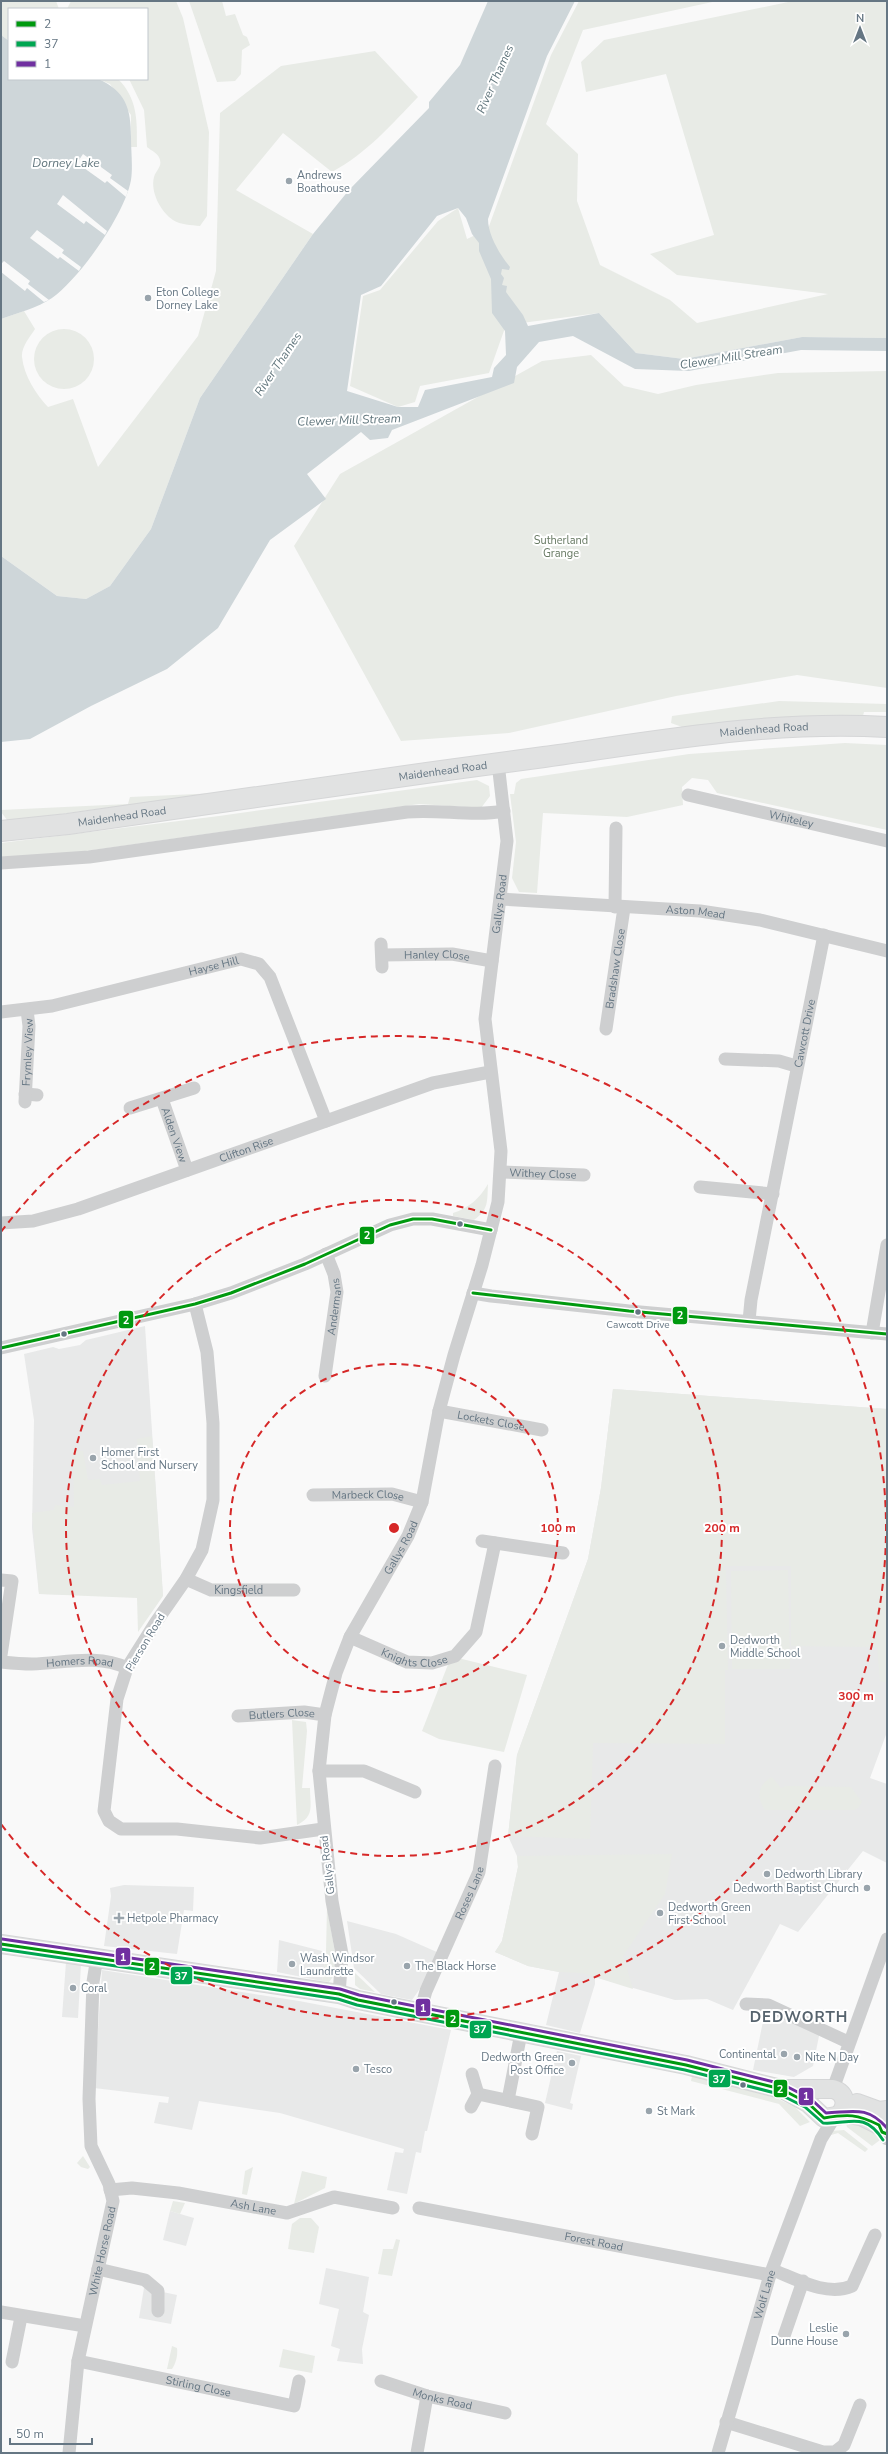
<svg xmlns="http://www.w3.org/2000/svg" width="888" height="2454" viewBox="0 0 888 2454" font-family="'Nunito Sans',sans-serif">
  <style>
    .built { fill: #e8e9e9 }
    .green { fill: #e8ebe6 }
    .water { fill: #ced6d9; fill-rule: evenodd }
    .pier { fill: #f9f9f9 }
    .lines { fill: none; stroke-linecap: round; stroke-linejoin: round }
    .secondary-casing { stroke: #d5d6d7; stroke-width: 20 }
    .primary-casing { stroke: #d5d6d7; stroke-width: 22 }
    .minor { stroke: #cecfd0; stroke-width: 13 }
    .tertiary { stroke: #cecfd0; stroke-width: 16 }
    .secondary { stroke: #e1e2e2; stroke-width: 18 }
    .primary { stroke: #e1e2e2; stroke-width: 20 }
    .bus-1-casing { stroke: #fff; stroke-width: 6 }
    .bus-2-casing { stroke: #fff; stroke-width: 6 }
    .bus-3-casing { stroke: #fff; stroke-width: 6 }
    .bus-1 { stroke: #00990f; stroke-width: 3 }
    .bus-2 { stroke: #00a651; stroke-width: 3 }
    .bus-3 { stroke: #7030a0; stroke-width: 3 }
    .ring { fill: none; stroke: #d62828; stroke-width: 2; stroke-dasharray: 7 5 }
    .poi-dot { fill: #99a4ac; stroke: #fff; stroke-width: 1.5 }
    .bus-dot { fill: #657683; stroke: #fff; stroke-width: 1.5 }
    .labels { text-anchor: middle; stroke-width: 4; stroke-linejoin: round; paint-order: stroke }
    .bus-label { font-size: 10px; fill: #657683; stroke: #fff }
    .poi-label { font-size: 11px; fill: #657683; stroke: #fff; text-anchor: start }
    .park-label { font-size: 11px; fill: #687a64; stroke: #fff }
    .street-label { font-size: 11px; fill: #657683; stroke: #fff }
    .water-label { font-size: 12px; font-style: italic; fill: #60757c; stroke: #fff }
    .district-label { font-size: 15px; font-weight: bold; letter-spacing: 1px; fill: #57646e; stroke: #fff }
    .centre { fill: #d62828; stroke: #fff; stroke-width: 2 }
    .ring-label { font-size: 12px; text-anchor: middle; font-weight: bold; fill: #d62828; stroke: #fff; stroke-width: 4; stroke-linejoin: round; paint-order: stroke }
    .line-badge { stroke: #fff; stroke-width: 1.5 }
    .badge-label { font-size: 11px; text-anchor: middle; font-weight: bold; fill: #fff }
  </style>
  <rect width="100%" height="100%" fill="#f9f9f9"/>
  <g class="built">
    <path d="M145,1326L163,1596L39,1594L32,1528L34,1420L24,1354L53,1347L59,1349L80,1345L86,1340Z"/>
    <path d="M613,1389L887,1409V1732L870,1778L887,1784V1863L863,1851L798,1932L780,1924L733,2010L707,1999L675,2000L595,1977V1984L580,2033L546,2025L559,1972L528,1966L495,1952L502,1941L518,1867L517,1856L508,1836L517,1755L588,1559L601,1488Z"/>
    <path d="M124,1885L194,1887L193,1911L184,1910L177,1954L104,1946L111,1896L110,1888Z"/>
    <path d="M347,1921L396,1934L439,1953L433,1970L412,2000L381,1994L354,1968Z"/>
    <path d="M279,1940L326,1952L322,1981L277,1972Z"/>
    <path d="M66,1962L81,1964L78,2018L62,2017Z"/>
    <path d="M102,1970L299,2001L451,2030L427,2131H425L421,2153L416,2152L407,2194L387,2190L395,2152L403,2153L404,2149L280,2113L199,2101L192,2130L154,2123L159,2102L168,2103L169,2097L94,2088Z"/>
    <path d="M779,2009L820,2031L813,2066L794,2077L753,2070L765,2012Z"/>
    <path d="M557,2051L581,2056L570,2103L573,2104L572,2110L545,2103Z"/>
    <path d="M170,2211L194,2218L186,2246L163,2240Z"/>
    <path d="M326,2268L369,2277L363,2312L369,2315L362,2349L363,2364L337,2361L340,2349L331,2346L339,2309L319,2304Z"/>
    <path d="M144,2288L177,2295L171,2324L139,2318Z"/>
  </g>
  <g class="green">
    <path d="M1,1H56L59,9H9V41L1,35Z"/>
    <path d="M71,1H176L183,18L209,132L207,216L200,226C191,225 181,225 173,220C161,212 150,192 154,177C156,170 162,167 160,160C159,154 152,151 147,147L144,110L129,79H147V9H67Z"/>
    <path d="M189,1H222L226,16L235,14L243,35L247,37L250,45L242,50L241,74L235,81L217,82Z"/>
    <path d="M579,1H717L583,30L546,124L578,154L577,201L600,265L670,300L697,323L828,294L677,275L650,254L714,235L666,74L586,92L581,62L604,40L793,1H887V338L802,337L684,359L636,353L599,313L506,325L489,373L420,386L415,402L398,407L350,386L363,296L380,290L438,221L458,208L467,239L488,229L551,55Z"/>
    <path d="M375,51L418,97C391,125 367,153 332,172L283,133L236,190L313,234L200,398L151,529L110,586L86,599L57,596L1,556V319L24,311L35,329C30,337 21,347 22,357C24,376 36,394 48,407L73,399L98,467L198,336L216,271L220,113L281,66Z"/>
    <path d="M98,79H118C138,99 137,121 137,147H131V115L110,84Z"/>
    <circle cx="64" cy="359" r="30"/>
    <path d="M591,355L624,386L658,394L696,385L778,373L887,371V688L797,675L676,696L509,733L401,741L294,546L340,474L542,361Z"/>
    <path d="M779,701L887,704V712H864L863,716H821L682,727L671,723L672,716Z"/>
    <path d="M845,743L887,745V830L717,793L708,780L692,778L682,787L683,805L627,817L543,813L537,893L519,892L512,878L516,842L510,794H514L516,783L521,779L689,754Z"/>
    <path d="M477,780L489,786L490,796L481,808L419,804L79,852L1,859V843L219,816Z"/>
    <path d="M218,793L8,821L1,812V810L128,804L130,797Z"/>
    <path d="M488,1184C487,1202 489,1209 474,1220L453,1216V1213C469,1208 480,1198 488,1184Z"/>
    <path d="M613,1389L887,1409V1683L880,1681L877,1647L791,1646V1566H724V1570H726L728,1670H725V1744L593,1743L590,1839L508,1836L517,1755L588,1559L601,1488Z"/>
    <path d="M152,1436L163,1596L138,1632L137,1598L39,1594L32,1513L54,1510L55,1505L74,1507L73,1451H83L88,1480L100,1479L102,1485L140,1481L137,1439Z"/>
    <path d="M788,1570L790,1669H732L731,1571Z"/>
    <path d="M458,1658L527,1675L504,1752L439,1739L422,1731L449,1662Z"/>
    <path d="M292,1720L306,1722L307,1731L302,1788H310C310,1806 315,1816 297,1825Z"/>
    <path d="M772,1777L781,1788L786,1786L851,1787L862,1802L858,1808L854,1810H765C756,1798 758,1784 772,1777Z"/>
    <path d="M672,1854L665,1894L623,1956L633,1989L582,1973L559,1972L528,1966L495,1952L502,1941L518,1867L517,1856Z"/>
    <path d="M327,1907L338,1970L329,1982L322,1981L326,1952Z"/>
    <path d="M355,1973L375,1992L360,1989L355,1985Z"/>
    <path d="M692,2076L776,2098L795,2107L810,2122L800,2126L779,2104L691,2081Z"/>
    <path d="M845,2120C859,2120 875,2128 880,2140L872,2146L847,2127Z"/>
    <path d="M844,2130L868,2149L865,2152L838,2133L831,2135V2131Z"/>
    <path d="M83,2156L90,2167L88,2169L81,2167L77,2163Z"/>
    <path d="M253,2167L247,2195L242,2194L245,2171Z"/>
    <path d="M302,2171L327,2177L325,2188L294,2204Z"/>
    <path d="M173,2201L185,2203L180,2214L170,2211Z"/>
    <path d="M300,2218H311L319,2227L314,2253L288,2249L292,2224Z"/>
    <path d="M396,2239L400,2240L392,2276L378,2274L383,2249H393Z"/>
    <path d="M172,2346L177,2348C178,2355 176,2363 172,2369H167Z"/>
    <path d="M283,2349L315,2356L312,2373L279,2367Z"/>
  </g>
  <g class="water">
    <path d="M488,1H575L547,56L488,219C488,235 500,255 510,267L509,270L502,269L501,274L504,278L502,285L507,286L506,292L523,315L528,326L599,313L636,353L684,359L802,337L887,338V351L801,350L689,371L635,369L573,336L539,342L517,367L514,383L392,430L388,438L370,440L361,432L307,474L326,499L270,540L218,628L167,669L91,706L30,739L1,742V556L57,596L86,599L110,586L151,529L200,398L313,234L349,190L429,108V102L460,65ZM458,208L466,218L472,234L479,243V251L491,279L492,313L505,331L506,355L494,368L492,377L425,390L418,407H398L347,391L361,295L381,286L437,216Z"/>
    <path d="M1,35L9,41V79H98C126,91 131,109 131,137C131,151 133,167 131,180C125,214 80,278 52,298C37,308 18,313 1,319Z"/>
  </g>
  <g class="pier">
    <path d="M83,154L112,175L110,178L128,191L126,197L107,181L105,183L77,163Z"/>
    <path d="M63,195L107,231L105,235L86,221L84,224L57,204Z"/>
    <path d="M37,230L64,250L62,253L81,267L79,271L60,257L58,259L30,238Z"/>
    <path d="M4,261L30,281L28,284L49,300L44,302L27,288L25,291L1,272V264Z"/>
  </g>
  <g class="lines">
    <g class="secondary-casing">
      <g id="secondary">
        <path d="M1,1944L339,1994L358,2000L686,2065L781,2089H833C846,2093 848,2106 839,2115"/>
        <path d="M786,2091L808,2103L824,2118L848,2114L861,2116L879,2125"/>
        <path d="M857,2103L879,2111L887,2110"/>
      </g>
    </g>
    <g class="primary-casing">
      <g id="primary">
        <path id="s26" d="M1,831L68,824C226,801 385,778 544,757C658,741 772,720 887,727"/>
      </g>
    </g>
    <g class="minor">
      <path id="s1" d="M688,795L887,841"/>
      <path d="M1,863L89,857L407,812C440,809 472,817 504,811"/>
      <path id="s2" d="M501,899L700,911L760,920L887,951"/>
      <path d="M615,907L616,828"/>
      <path d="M381,944L382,967"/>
      <path id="s3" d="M382,955L452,954L492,961"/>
      <path id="s4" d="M1,1012L52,1006L241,959L259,964L270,977L326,1121"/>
      <path id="s5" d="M606,1029L624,908"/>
      <path d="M725,1059L779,1061L796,1066"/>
      <path d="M25,1094L37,1095"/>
      <path id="s6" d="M162,1099L187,1170"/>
      <path id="s7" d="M25,1102L29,1026L27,1010"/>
      <path d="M130,1108L194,1088"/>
      <path id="s8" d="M501,1172L584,1175"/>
      <path d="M700,1187L773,1194"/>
      <path id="s9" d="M1,1223L33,1221L78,1209L433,1083L490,1072"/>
      <path d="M473,1293L491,1296L629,1311L887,1334"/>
      <path d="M195,1304L207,1352L213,1423V1500L202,1550L186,1579L156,1622L127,1668L117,1699L104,1811L109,1821L121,1829H177L260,1838L323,1829"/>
      <path id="s10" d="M749,1321L751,1300L824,935"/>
      <path d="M872,1333L887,1245"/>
      <path d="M1,1348L195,1304L231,1293L305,1264L390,1225L413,1219H432L491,1230"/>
      <path id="s11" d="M325,1376L337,1292L334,1274L326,1254"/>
      <path id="s12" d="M439,1411L542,1430"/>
      <path id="s13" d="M313,1495L392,1494L422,1502"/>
      <path d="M482,1541L563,1553"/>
      <path id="s14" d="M186,1579L211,1590H294"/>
      <path d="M1,1580L12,1581L1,1655"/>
      <path id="s15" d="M350,1637L407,1662L432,1663L455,1656L476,1632L495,1543"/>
      <path id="s16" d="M1,1662C11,1663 22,1664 32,1664C65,1663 97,1654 127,1668"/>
      <path id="s17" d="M238,1716L304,1712L325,1715"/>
      <path d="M319,1771H364L415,1792"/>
      <path id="s18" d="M339,1994L342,1954L332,1901L319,1771L325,1715L336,1673L350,1637L408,1536L422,1502L439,1411L454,1355L482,1265L498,1202L501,1151L485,1019L507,841L498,763"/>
      <path d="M746,2004L768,2005L848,2042"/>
      <path id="s19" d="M420,2012L426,1991L479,1872L495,1766"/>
      <path d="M833,2089L887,1939"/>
      <path d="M478,2094L538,2107L532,2134"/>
      <path d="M508,2100L521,2033"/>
      <path d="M471,2107L478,2094L472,2074"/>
      <path id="s20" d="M110,2190L132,2188L178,2193L287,2213L334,2197L393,2208"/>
      <path id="s21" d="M419,2208L770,2275"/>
      <path d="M98,2269L145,2280L158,2291V2311"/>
      <path d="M773,2270C796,2279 827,2297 852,2286L875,2235"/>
      <path d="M1,2312L85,2326"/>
      <path d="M783,2339L803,2281"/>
      <path id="s22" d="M78,2361L294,2406L299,2381"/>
      <path d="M12,2362L21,2317"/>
      <path id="s23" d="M381,2381L427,2396L505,2413"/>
      <path d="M726,2422L823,2452H835L844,2445L860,2405"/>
      <path id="s24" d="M69,2453L78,2361L113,2201L109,2184L91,2146L89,2099L93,1982L97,1957"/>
      <path d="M417,2453L427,2396"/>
      <path id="s25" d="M718,2453L770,2275L821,2139L834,2118"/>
    </g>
    <path class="tertiary" d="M886,2134L887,2137"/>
    <use href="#secondary" class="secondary"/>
    <use href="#primary" class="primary"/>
    <g class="bus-1-casing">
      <g id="bus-1">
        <path d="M473,1293L629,1311L887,1334"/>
        <path d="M1,1348L195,1304L231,1293L305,1264L390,1225L413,1219H432L491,1230"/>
        <path d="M1,1944L339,1994L358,2000L686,2065L781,2089L808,2103L824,2118C848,2114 857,2114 879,2125L882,2132L887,2134"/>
      </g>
    </g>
    <g class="bus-2-casing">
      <path id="bus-2" d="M1,1949L338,1999L357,2005L685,2070L779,2094L805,2107L823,2123C848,2125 864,2110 883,2140"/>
    </g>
    <g class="bus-3-casing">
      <path id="bus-3" d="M2,1939L340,1989L359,1995L687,2060L782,2084L811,2099L826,2113C852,2112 867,2105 887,2128"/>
    </g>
    <use href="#bus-1" class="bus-1"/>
    <use href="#bus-2" class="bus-2"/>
    <use href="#bus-3" class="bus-3"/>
  </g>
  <g class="ring">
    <circle cx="394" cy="1528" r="164"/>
    <circle cx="394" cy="1528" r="328"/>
    <path d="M1 1232A492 492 0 1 1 1 1824"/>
  </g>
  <g class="poi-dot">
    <circle cx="289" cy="181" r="4"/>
    <circle cx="148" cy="298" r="4"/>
    <circle cx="93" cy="1458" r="4"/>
    <circle cx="722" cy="1646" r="4"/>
    <circle cx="767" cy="1874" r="4"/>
    <circle cx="867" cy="1888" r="4"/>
    <circle cx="660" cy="1913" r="4"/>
    <path d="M117 1912h4v4h4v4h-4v4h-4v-4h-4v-4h4z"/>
    <circle cx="292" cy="1964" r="4"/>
    <circle cx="407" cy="1966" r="4"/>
    <circle cx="73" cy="1988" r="4"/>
    <circle cx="784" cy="2054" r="4"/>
    <circle cx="797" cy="2057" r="4"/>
    <circle cx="572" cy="2063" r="4"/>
    <circle cx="356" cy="2069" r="4"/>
    <circle cx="649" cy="2111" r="4"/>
    <circle cx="846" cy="2334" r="4"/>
  </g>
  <g class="bus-dot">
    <circle cx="460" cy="1224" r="3.5"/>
    <circle cx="638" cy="1312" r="3.5"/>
    <circle cx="64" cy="1334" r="3.5"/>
    <circle cx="394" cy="2002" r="3.5"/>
    <circle cx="743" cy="2085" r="3.5"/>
  </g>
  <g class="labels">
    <g class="bus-label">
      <text x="638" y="1328">Cawcott Drive</text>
    </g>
    <g class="poi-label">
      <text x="297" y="179">Andrews<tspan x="297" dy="13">Boathouse</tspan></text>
      <text x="156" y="296">Eton College<tspan x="156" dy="13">Dorney Lake</tspan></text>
      <text x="101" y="1456">Homer First<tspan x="101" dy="13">School and Nursery</tspan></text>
      <text x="730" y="1644">Dedworth<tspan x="730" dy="13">Middle School</tspan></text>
      <text x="775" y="1878">Dedworth Library</text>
      <text x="859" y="1892" text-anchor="end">Dedworth Baptist Church</text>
      <text x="668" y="1911">Dedworth Green<tspan x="668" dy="13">First School</tspan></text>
      <text x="127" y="1922">Hetpole Pharmacy</text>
      <text x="300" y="1962">Wash Windsor<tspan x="300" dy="13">Laundrette</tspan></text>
      <text x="415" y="1970">The Black Horse</text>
      <text x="81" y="1992">Coral</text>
      <text x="776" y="2058" text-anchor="end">Continental</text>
      <text x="564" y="2061" text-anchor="end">Dedworth Green<tspan x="564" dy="13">Post Office</tspan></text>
      <text x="805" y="2061">Nite N Day</text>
      <text x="364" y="2073">Tesco</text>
      <text x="657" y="2115">St Mark</text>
      <text x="838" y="2332" text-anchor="end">Leslie<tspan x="838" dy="13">Dunne House</tspan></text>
    </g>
    <g class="park-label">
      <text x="561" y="544">Sutherland<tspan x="561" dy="13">Grange</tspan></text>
    </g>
    <g class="street-label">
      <text dy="4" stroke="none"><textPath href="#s26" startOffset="770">Maidenhead Road</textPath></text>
      <text dy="4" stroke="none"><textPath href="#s26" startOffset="446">Maidenhead Road</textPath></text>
      <text dy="4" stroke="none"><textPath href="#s26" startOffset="122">Maidenhead Road</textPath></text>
      <text dy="4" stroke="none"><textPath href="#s1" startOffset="106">Whiteley</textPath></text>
      <text dy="4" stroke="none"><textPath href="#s18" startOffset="1126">Gallys Road</textPath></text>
      <text dy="4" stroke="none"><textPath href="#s2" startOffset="195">Aston Mead</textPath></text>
      <text dy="4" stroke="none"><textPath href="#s3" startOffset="55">Hanley Close</textPath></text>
      <text dy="4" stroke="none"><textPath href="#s4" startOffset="218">Hayse Hill</textPath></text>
      <text dy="4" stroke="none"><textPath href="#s5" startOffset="61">Bradshaw Close</textPath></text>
      <text dy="4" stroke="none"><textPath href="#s10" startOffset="293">Cawcott Drive</textPath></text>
      <text dy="4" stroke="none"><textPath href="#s7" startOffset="50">Frymley View</textPath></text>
      <text dy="4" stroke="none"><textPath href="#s6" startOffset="38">Alden View</textPath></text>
      <text dy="4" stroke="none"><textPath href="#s9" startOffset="257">Clifton Rise</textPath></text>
      <text dy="4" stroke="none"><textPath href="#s8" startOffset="42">Withey Close</textPath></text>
      <text dy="4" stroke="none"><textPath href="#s11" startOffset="70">Andermans</textPath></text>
      <text dy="4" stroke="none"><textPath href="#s12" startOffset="53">Lockets Close</textPath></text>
      <text dy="4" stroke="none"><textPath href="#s13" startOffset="55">Marbeck Close</textPath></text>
      <text dy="4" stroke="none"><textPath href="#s18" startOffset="466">Gallys Road</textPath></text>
      <text dy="4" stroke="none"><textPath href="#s14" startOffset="55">Kingsfield</textPath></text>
      <text transform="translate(145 1642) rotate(-59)" y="4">Pierson Road</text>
      <text dy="4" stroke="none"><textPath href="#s15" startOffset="69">Knights Close</textPath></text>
      <text dy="4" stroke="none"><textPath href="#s16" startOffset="79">Homers Road</textPath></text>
      <text dy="4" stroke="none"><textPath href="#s17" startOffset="44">Butlers Close</textPath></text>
      <text transform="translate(327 1865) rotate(-97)" y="4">Gallys Road</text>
      <text dy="4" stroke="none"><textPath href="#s19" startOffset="129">Roses Lane</textPath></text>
      <text dy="4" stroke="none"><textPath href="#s20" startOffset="145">Ash Lane</textPath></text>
      <text dy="4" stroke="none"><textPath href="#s21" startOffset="178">Forest Road</textPath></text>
      <text dy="4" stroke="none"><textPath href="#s24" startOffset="205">White Horse Road</textPath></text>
      <text dy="4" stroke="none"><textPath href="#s25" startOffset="165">Wolf Lane</textPath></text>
      <text dy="4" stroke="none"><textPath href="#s22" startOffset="123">Stirling Close</textPath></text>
      <text dy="4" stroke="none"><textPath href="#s23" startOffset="64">Monks Road</textPath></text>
    </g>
    <g class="water-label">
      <text transform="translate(495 79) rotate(-66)" y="4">River Thames</text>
      <text x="66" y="167">Dorney Lake</text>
      <text transform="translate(731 357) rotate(-9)" y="4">Clewer Mill Stream</text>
      <text transform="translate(278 364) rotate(-56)" y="4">River Thames</text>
      <text transform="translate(349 420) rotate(-2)" y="4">Clewer Mill Stream</text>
    </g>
    <g class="district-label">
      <text x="799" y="2022">DEDWORTH</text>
    </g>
  </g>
  <circle cx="394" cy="1528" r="6" class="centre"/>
  <g class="ring-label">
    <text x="558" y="1532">100 m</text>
    <text x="722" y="1532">200 m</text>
    <text x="856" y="1700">300 m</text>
  </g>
  <g class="line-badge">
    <rect x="359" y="1226" width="16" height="19" rx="4" fill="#00990f"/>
    <rect x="672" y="1306" width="16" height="19" rx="4" fill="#00990f"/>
    <rect x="118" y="1310" width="16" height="19" rx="4" fill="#00990f"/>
    <rect x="115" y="1947" width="16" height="19" rx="4" fill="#7030a0"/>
    <rect x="144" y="1957" width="16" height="19" rx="4" fill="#00990f"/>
    <rect x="170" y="1966" width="23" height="19" rx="4" fill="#00a651"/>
    <rect x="415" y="1998" width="16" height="19" rx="4" fill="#7030a0"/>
    <rect x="445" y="2009" width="15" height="19" rx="4" fill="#00990f"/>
    <rect x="469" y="2020" width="23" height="19" rx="4" fill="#00a651"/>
    <rect x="708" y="2069" width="23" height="19" rx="4" fill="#00a651"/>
    <rect x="773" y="2079" width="15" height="19" rx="4" fill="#00990f"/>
    <rect x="798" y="2087" width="16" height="19" rx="4" fill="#7030a0"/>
  </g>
  <g class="badge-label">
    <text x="367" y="1239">2</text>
    <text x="680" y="1319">2</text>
    <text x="126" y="1324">2</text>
    <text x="123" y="1961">1</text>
    <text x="152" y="1970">2</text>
    <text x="181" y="1980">37</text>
    <text x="423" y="2012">1</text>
    <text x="453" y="2023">2</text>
    <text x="480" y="2033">37</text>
    <text x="719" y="2083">37</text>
    <text x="780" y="2093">2</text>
    <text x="806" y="2100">1</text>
  </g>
  <rect width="888" height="2454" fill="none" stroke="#657683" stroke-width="4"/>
  <rect x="8" y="8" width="140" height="72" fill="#ffffff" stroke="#c1c8cd"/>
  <rect x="16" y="21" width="20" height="6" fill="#00990f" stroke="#c1c8cd"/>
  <text x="44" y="28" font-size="12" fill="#657683">2</text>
  <rect x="16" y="41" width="20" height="6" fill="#00a651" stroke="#c1c8cd"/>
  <text x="44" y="48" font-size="12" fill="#657683">37</text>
  <rect x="16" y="61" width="20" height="6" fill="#7030a0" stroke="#c1c8cd"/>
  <text x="44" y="68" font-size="12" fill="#657683">1</text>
  <g transform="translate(860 28)" stroke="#ffffff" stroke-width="3" paint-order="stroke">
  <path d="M0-3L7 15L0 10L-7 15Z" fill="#657683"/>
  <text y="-6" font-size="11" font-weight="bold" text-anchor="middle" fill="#657683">N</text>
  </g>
  <path d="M10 2438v6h82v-6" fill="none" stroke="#657683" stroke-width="2"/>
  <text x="16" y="2438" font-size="12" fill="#657683" stroke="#ffffff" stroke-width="3" paint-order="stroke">50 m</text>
</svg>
